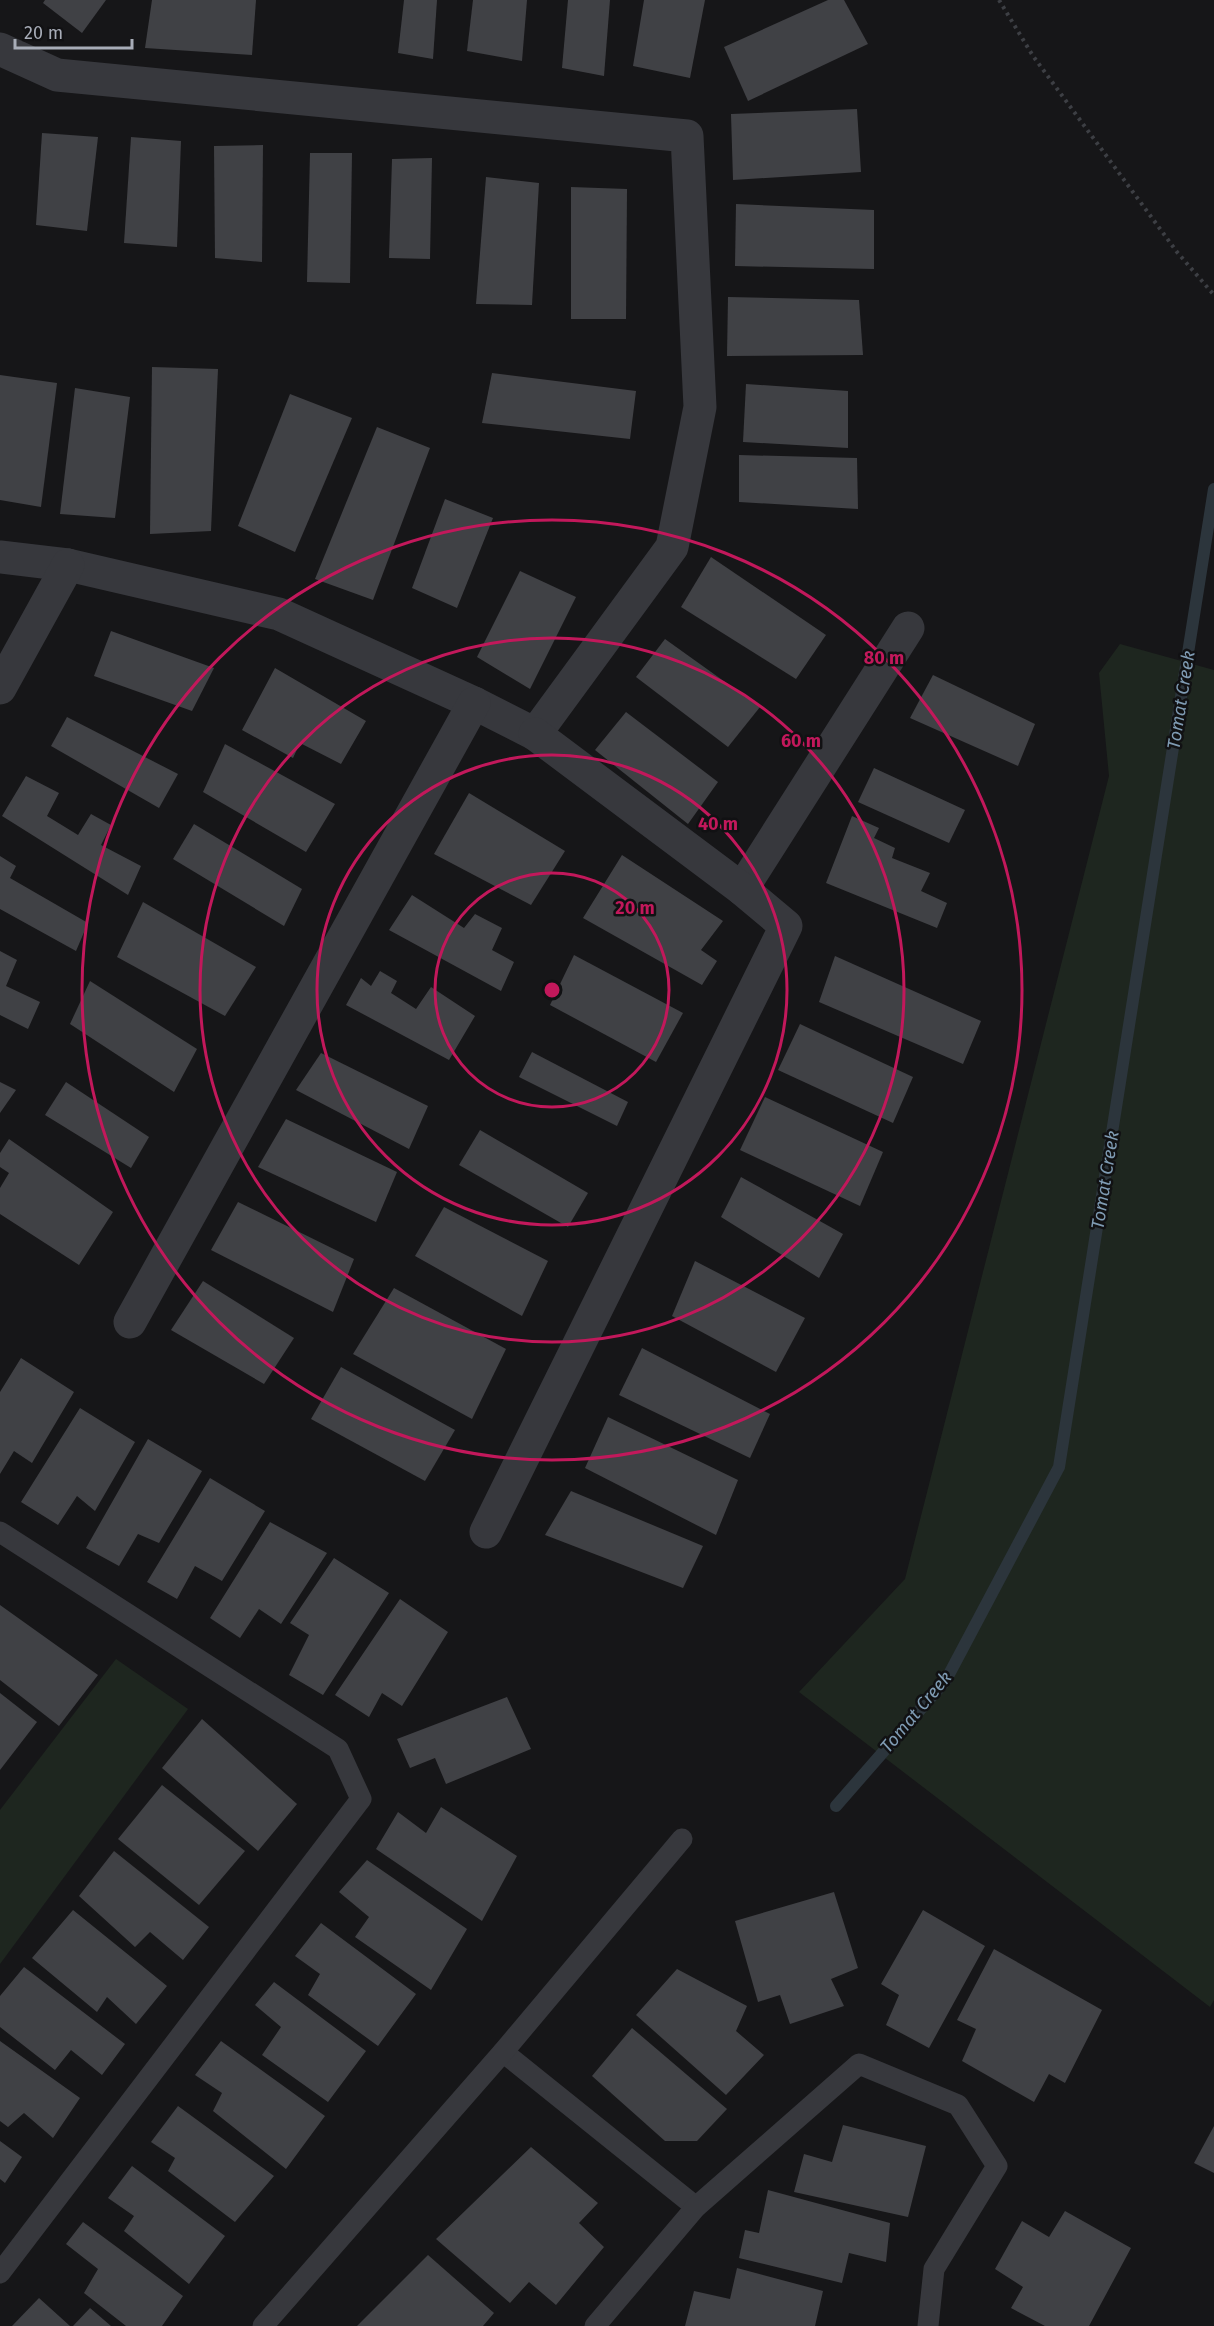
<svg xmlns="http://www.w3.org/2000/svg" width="1214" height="2326" viewBox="0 0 1214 2326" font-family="'Fira Sans',sans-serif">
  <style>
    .green { fill: #1e261f }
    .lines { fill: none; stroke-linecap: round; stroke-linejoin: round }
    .stream { stroke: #2c353c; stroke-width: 12 }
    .building { fill: #404145 }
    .path { stroke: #3d3f44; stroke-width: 4; stroke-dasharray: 3 4.5; stroke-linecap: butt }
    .service { stroke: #37383d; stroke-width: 21 }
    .minor { stroke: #37383d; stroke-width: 33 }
    .ring { fill: none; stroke: #c2185b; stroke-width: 3 }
    .labels { text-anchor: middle; stroke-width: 5; stroke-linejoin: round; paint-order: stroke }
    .water-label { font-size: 18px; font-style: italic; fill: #7f9bb3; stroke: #111113 }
    .centre { fill: #c2185b; stroke: #111113; stroke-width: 3 }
    .ring-label { font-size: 18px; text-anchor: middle; font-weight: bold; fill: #c2185b; stroke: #111113; stroke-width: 5; stroke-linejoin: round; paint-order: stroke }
  </style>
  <rect width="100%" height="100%" fill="#161618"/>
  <g class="green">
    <path d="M1120,644L1214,670V2000L1210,2007L799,1692L905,1579L1109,776L1099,673Z"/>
    <path d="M116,1659L188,1709L0,1964V1810Z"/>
  </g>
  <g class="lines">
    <path class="stream" d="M836,1806L946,1680L1059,1467L1214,489"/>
  </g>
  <g class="building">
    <path d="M45,0H106L82,33L43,3Z"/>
    <path d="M152,0H256L252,55L145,48Z"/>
    <path d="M404,0H437L433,59L398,53Z"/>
    <path d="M473,0H527L522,61L467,51Z"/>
    <path d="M568,0H610L604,76L562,68Z"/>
    <path d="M644,0H705L690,78L633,66Z"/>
    <path d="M828,0H844L868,44L748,101L724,47Z"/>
    <path d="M857,109L861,172L733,180L731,114Z"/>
    <path d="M42,133L98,137L87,231L36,225Z"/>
    <path d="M131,137L181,141L177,247L124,243Z"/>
    <path d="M263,145L262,262L215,258L214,146Z"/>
    <path d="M310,153H352L350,283L307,282Z"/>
    <path d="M432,158L430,259L389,258L392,159Z"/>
    <path d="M486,177L539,183L532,305L476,304Z"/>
    <path d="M571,187L627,189L626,319H571Z"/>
    <path d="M736,204L874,210V269L735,266Z"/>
    <path d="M728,297L859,300L863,355L727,356Z"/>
    <path d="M152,367L218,369L211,531L150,534Z"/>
    <path d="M492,373L636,391L630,439L482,423Z"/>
    <path d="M0,375L57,383L41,507L0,500Z"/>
    <path d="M746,384L848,391V448L743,442Z"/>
    <path d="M75,388L130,397L115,518L60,514Z"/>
    <path d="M290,394L352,418L295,552L238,526Z"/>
    <path d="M377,427L430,448L373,600L315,579Z"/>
    <path d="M739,455L857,458L858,509L739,502Z"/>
    <path d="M445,499L493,518L457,608L412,588Z"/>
    <path d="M711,557L826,635L796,679L681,607Z"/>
    <path d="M520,571L576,597L530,689L477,657Z"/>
    <path d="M111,631L214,668L192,711L94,676Z"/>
    <path d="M665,639L760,707L728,747L636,677Z"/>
    <path d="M275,668L366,721L341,764L300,743L293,758L242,730Z"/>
    <path d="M933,675L1035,724L1018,766L910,718Z"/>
    <path d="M626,712L718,782L688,824L595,750Z"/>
    <path d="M67,717L178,774L159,808L51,746Z"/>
    <path d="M225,744L335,804L306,852L203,792Z"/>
    <path d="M874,768L965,810L949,843L858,802Z"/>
    <path d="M26,776L59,793L47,816L78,835L91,814L111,825L101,845L141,866L128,895L2,816Z"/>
    <path d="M469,793L565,851L531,905L434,854Z"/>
    <path d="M852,816L879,828L874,838L895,848L892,858L930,873L921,891L947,903L937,928L826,883Z"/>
    <path d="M194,824L302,889L284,926L173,859Z"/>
    <path d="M622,855L723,921L701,950L717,961L702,985L583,918Z"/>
    <path d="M0,856L16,866L10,878L88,923L76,951L0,909Z"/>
    <path d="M412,895L464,928L475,914L502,928L492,950L514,962L501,991L389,930Z"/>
    <path d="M143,902L256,967L225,1016L117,957Z"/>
    <path d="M0,951L17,960L6,986L40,1002L28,1029L0,1015Z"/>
    <path d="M574,955L683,1013L656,1062L550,1005Z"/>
    <path d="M835,956L981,1021L963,1064L819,1002Z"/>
    <path d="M380,971L397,981L391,993L416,1009L431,987L475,1016L449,1060L346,1005L361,978L371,986Z"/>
    <path d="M90,981L197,1049L174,1092L70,1024Z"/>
    <path d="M800,1024L913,1077L893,1123L778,1070Z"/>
    <path d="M532,1052L628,1102L617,1126L519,1077Z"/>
    <path d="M321,1053L428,1106L409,1149L296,1090Z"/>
    <path d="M0,1082L16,1090L0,1113Z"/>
    <path d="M66,1082L149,1137L131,1168L45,1115Z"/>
    <path d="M765,1097L883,1152L860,1206L740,1150Z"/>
    <path d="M286,1119L397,1172L376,1222L258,1167Z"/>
    <path d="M480,1130L588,1193L568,1227L459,1165Z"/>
    <path d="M9,1139L113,1212L79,1265L0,1214V1188L9,1173L0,1167V1153Z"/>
    <path d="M741,1177L843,1234L819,1278L721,1217Z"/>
    <path d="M238,1202L354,1259L333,1312L211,1250Z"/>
    <path d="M444,1207L548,1261L522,1316L415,1256Z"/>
    <path d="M695,1261L805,1318L776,1372L672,1316Z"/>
    <path d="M203,1281L294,1338L264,1384L171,1330Z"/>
    <path d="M394,1288L506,1349L472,1419L353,1354Z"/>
    <path d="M642,1348L770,1414L750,1458L619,1395Z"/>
    <path d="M21,1358L74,1392L32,1463L14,1451L0,1474V1392Z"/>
    <path d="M341,1367L455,1430L425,1481L311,1419Z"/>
    <path d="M80,1408L135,1442L95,1511L77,1496L58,1525L21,1502Z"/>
    <path d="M608,1417L738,1480L716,1535L585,1468Z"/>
    <path d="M148,1439L202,1471L159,1543L138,1534L119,1566L86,1548Z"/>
    <path d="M210,1478L265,1511L222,1581L195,1566L177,1599L147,1582Z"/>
    <path d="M571,1491L703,1546L683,1588L545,1535Z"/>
    <path d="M270,1522L327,1553L281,1624L259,1609L240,1638L210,1618Z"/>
    <path d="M334,1558L389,1593L323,1695L289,1675L309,1635L290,1623Z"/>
    <path d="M400,1599L448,1632L402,1706L382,1693L369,1717L335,1695Z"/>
    <path d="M0,1605L98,1675L59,1726L0,1680Z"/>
    <path d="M0,1693L37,1722L0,1770Z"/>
    <path d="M507,1697L531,1749L446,1784L435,1758L410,1768L397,1739Z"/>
    <path d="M202,1719L297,1804L258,1851L162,1768Z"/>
    <path d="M162,1785L245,1851L199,1905L118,1839Z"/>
    <path d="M441,1807L517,1856L482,1921L376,1849L398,1812L426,1833Z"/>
    <path d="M114,1851L209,1927L183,1960L150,1932L135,1947L79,1896Z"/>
    <path d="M367,1860L467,1929L431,1990L355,1937L369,1917L339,1892Z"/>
    <path d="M834,1892L858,1968L831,1979L844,2006L790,2024L780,1995L758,2002L735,1921Z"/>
    <path d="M73,1910L167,1986L136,2024L107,1997L97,2012L32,1958Z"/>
    <path d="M923,1910L985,1946L929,2048L886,2025L899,1995L881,1984Z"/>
    <path d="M321,1923L416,1994L378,2046L308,1995L320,1974L295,1956Z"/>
    <path d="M994,1949L1102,2010L1065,2083L1049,2074L1034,2102L962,2061L976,2029L957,2020Z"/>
    <path d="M24,1967L125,2044L102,2075L71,2050L55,2070L0,2027V1996Z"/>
    <path d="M677,1969L747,2006L736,2031L764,2055L726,2095L636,2015Z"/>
    <path d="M274,1982L366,2051L328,2102L262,2055L281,2027L255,2005Z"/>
    <path d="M632,2028L727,2109L697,2141H665L592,2076Z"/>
    <path d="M0,2041L80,2098L53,2138L24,2113L8,2127L0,2121Z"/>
    <path d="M221,2041L325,2116L286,2169L213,2111L222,2093L195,2075Z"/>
    <path d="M178,2106L274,2176L235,2222L168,2171L175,2158L151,2142Z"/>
    <path d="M843,2125L926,2146L908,2217L794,2192L804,2154L832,2162Z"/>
    <path d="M1214,2126V2173L1194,2163Z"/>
    <path d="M0,2141L22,2157L5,2183L0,2179Z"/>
    <path d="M531,2147L598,2203L579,2223L604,2247L556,2305L529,2282L510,2303L436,2239Z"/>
    <path d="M132,2166L225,2236L189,2284L124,2231L134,2216L108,2198Z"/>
    <path d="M768,2190L890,2223L886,2262L849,2253L842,2283L739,2258L745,2230L759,2233Z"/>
    <path d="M1065,2211L1131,2248L1089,2326H1045L1011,2308L1023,2287L995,2269L1022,2221L1049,2237Z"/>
    <path d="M83,2222L183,2296L162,2326H126L84,2293L98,2269L66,2244Z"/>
    <path d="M428,2255L494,2313L483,2326H357Z"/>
    <path d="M737,2268L823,2291L815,2326H685L694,2291L730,2299Z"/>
    <path d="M39,2298L70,2326H12Z"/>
    <path d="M90,2308L111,2326H73Z"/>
  </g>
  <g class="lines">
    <path class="path" d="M999,0L1033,56L1177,252L1214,295"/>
    <g class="service">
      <path d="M0,1532L338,1749L361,1799L0,2273"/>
      <path d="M503,2052L696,2207"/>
      <path d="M263,2326L503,2052L682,1839"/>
      <path d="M595,2326L696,2207L859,2064L958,2105L997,2166L934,2269L928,2326"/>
    </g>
    <g class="minor">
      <path d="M0,49L57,75L687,136L700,407L672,547L535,734L474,703L279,614L68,565L0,557"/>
      <path d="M0,688L68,565"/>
      <path d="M742,889L908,628"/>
      <path d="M130,1322L474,703"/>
      <path d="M486,1532L786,926L742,889L535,734"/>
    </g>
  </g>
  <g class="ring">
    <circle cx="552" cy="990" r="117"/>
    <circle cx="552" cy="990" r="235"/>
    <circle cx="552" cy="990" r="352"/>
    <circle cx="552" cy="990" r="470"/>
  </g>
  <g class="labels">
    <g class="water-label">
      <text transform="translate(1181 700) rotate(-81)" y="6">Tomat Creek</text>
      <text transform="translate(1105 1180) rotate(-81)" y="6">Tomat Creek</text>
      <text transform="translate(916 1712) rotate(-50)" y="6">Tomat Creek</text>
    </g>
  </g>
  <circle cx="552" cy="990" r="9" class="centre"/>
  <g class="ring-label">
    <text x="884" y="664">80 m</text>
    <text x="801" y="747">60 m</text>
    <text x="718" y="830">40 m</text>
    <text x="635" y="914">20 m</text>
  </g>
  <path d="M15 39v9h117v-9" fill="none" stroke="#a8adb8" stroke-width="3"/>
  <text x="24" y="39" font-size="18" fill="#a8adb8" stroke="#111113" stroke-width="4.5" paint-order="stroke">20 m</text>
</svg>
